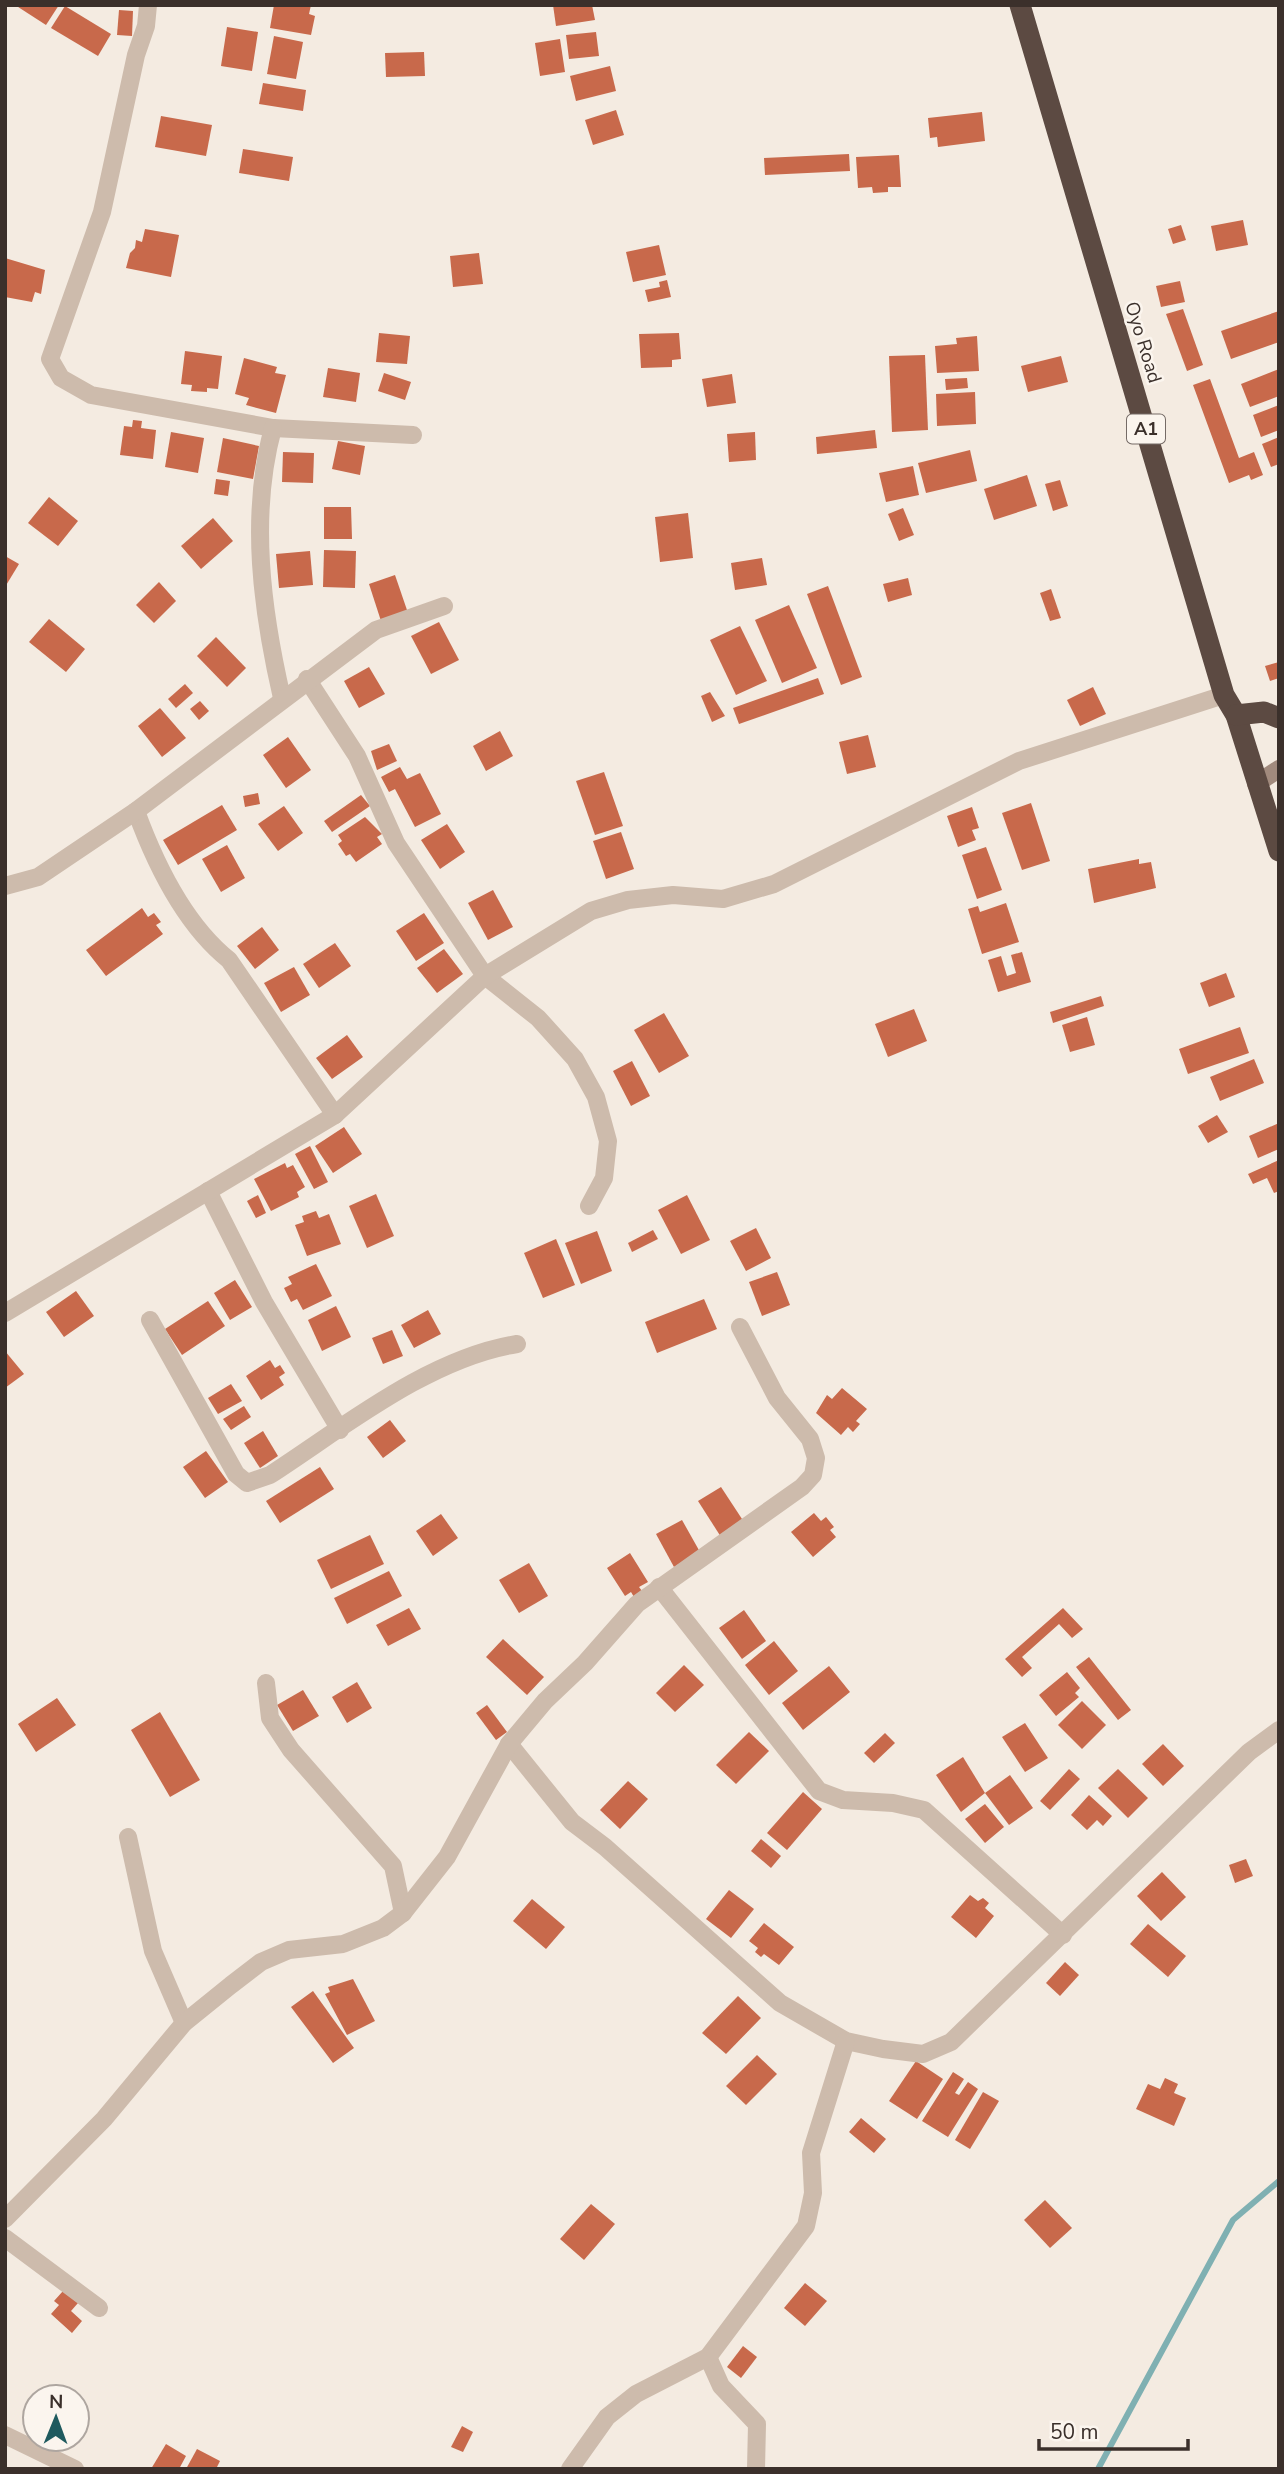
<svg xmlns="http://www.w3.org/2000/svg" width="1284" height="2474" viewBox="0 0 1284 2474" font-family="'Nunito Sans',sans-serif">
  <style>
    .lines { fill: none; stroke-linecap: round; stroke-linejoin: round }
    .stream { stroke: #7fb0b2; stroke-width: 6 }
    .building { fill: #c8694b }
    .street { stroke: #cdbbac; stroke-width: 18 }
    .secondary { stroke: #a18a7d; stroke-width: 18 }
    .highway { stroke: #5c4a42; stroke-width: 21 }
    .labels { text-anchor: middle; stroke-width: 5; stroke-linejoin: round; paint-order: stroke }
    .shield { fill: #fbf5ee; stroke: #756b66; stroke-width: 2 }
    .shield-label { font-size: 18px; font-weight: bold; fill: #3b302b }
    .street-label { font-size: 19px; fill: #3b302b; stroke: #fbf5ee }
  </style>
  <rect width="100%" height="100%" fill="#f4ebe1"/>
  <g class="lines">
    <path class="stream" d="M1098,2469L1233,2220L1279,2181"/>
  </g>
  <g class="building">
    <path d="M15,5H59L46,25Z"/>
    <path d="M274,5H311L309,14L315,16L311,35L270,28Z"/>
    <path d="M553,5H592L595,20L556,26Z"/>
    <path d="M65,6L111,34L98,56L51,28Z"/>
    <path d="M119,10L133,11L132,36L117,35Z"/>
    <path d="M227,27L258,32L252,71L221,66Z"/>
    <path d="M596,32L599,56L569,59L566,35Z"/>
    <path d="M274,36L303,42L296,79L267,74Z"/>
    <path d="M560,39L565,72L540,76L535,43Z"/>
    <path d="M424,52L425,76L386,77L385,53Z"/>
    <path d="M610,66L616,91L576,101L570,76Z"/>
    <path d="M263,83L306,90L303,111L259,104Z"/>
    <path d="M616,110L624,135L593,145L585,120Z"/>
    <path d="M982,112L985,141L938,147L937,137L930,138L928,118Z"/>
    <path d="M161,116L212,125L206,156L155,147Z"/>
    <path d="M243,149L293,157L289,181L239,173Z"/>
    <path d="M849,154L850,171L765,175L764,158Z"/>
    <path d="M899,155L901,187H888V192L873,193L872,187L858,188L856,157Z"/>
    <path d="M1243,220L1248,245L1216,251L1211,226Z"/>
    <path d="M1181,225L1186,240L1173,244L1168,229Z"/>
    <path d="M145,229L179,235L171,277L126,268L130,253L135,248L136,240L142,242Z"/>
    <path d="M659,245L666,275L633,282L626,252Z"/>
    <path d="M479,253L483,284L453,287L450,256Z"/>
    <path d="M5,258L45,270L41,294L35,292L32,302L5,297Z"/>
    <path d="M667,280L671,297L648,302L645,290L660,287L659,282Z"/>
    <path d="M1180,281L1185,302L1161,307L1156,286Z"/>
    <path d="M1183,309L1203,365L1187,371L1166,314Z"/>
    <path d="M1279,311V342L1231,359L1221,331Z"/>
    <path d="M379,333L410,336L407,364L376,362Z"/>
    <path d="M679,333L681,359L672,360V367L641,368L639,334Z"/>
    <path d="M977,336L979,371L937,373L935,346L957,344L956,338Z"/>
    <path d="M185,351L222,356L218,389L207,388V392L191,391L192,385L181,384Z"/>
    <path d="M925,355L928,430L892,432L889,356Z"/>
    <path d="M1061,356L1068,382L1028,392L1021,366Z"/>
    <path d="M244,358L277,367L275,373L286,375L276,413L246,405L249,398L235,394Z"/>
    <path d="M328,368L360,373L356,402L323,397Z"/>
    <path d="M1279,369V396L1250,407L1241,384Z"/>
    <path d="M384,373L411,382L405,400L378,391Z"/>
    <path d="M732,374L736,403L707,407L702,379Z"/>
    <path d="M967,378L968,388L946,390L945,379Z"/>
    <path d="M1210,379L1239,458L1254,452L1263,475L1251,480L1249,475L1229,483L1193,385Z"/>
    <path d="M975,392L976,424L937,426L936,394Z"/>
    <path d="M1279,405V430L1261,437L1253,415Z"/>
    <path d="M133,420L142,421L141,428L156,430L153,459L120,455L124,426L132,427Z"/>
    <path d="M875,430L877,448L817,454L816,437Z"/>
    <path d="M171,432L204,438L198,473L165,467Z"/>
    <path d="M755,432L756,460L729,462L727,434Z"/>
    <path d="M1279,437V464L1271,467L1262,444Z"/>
    <path d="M223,438L259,446L253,479L217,472Z"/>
    <path d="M338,441L365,446L360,475L332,469Z"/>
    <path d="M970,450L977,481L926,493L918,463Z"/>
    <path d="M283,452L314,453L313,483L282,482Z"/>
    <path d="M913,466L919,495L886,502L879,473Z"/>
    <path d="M1027,475L1037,506L994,520L984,489Z"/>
    <path d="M216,479L230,481L228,496L214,494Z"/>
    <path d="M1060,480L1068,506L1053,511L1045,484Z"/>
    <path d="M49,497L78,521L58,546L28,523Z"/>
    <path d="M324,507H351L352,539H324Z"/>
    <path d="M903,508L914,535L899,541L888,514Z"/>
    <path d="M688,513L693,558L660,562L655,517Z"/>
    <path d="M213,518L233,541L201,569L181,546Z"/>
    <path d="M324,550L356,551L355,588L323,587Z"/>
    <path d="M310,551L313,585L279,588L276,554Z"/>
    <path d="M5,556L19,564L5,587Z"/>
    <path d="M762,558L767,585L735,590L731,563Z"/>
    <path d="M395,575L408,613L381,621L369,584Z"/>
    <path d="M908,578L912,595L888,602L883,584Z"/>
    <path d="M159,582L176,601L154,623L136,605Z"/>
    <path d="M828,586L862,677L841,685L807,594Z"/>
    <path d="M1051,589L1061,618L1050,621L1040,593Z"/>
    <path d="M789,605L817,668L782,683L755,620Z"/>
    <path d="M49,619L85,649L66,672L29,642Z"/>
    <path d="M439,622L459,660L431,674L411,636Z"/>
    <path d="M740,626L767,681L736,695L710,640Z"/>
    <path d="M216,637L246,668L227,687L197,656Z"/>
    <path d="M1279,662V678L1270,681L1265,666Z"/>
    <path d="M369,667L385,694L359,708L344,681Z"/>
    <path d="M818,678L824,694L739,724L733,708Z"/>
    <path d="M185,684L193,693L176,708L168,699Z"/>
    <path d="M1093,687L1106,714L1080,726L1067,700Z"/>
    <path d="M710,692L725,716L712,722L701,696Z"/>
    <path d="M200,701L209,711L199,720L190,709Z"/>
    <path d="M160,708L186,738L162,757L138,726Z"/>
    <path d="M500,731L513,756L486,771L473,746Z"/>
    <path d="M868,735L876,767L847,774L839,742Z"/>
    <path d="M288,737L311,770L286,788L263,755Z"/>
    <path d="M389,744L397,761L377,770L371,751Z"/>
    <path d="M400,767L407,779L420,773L441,814L415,827L395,789L389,792L381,777Z"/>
    <path d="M604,772L623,826L595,835L576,781Z"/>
    <path d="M258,793L260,804L245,807L243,796Z"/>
    <path d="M361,795L370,806L332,832L324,821Z"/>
    <path d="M1031,803L1050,861L1022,870L1002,813Z"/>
    <path d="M222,805L237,830L178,865L163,840Z"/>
    <path d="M284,806L303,833L278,851L258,824Z"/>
    <path d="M972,807L979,828L972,830L976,840L958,847L947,816Z"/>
    <path d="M365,817L382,834L377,837L382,844L356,862L350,854L346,856L338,844L342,841L338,835Z"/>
    <path d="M447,824L465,852L440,869L421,840Z"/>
    <path d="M621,832L634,869L606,879L593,841Z"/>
    <path d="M227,845L245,878L221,892L202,859Z"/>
    <path d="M986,847L1002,890L977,899L962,855Z"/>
    <path d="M1139,859V864L1151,862L1156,888L1094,903L1088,869Z"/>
    <path d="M493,890L513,927L488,940L468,903Z"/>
    <path d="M1006,903L1019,942L982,954L968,909L978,906L980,912Z"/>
    <path d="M142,908L148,917L154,913L161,922L156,925L163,934L106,976L86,950Z"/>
    <path d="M424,913L444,943L416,961L396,931Z"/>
    <path d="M262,927L279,950L255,969L237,946Z"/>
    <path d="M335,943L351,966L319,988L303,964Z"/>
    <path d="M444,949L463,974L437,993L417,968Z"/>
    <path d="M1022,952L1031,982L998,992L988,960L1001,956L1007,976L1016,973L1011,955Z"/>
    <path d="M294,967L310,995L281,1012L264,983Z"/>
    <path d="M1226,973L1235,997L1209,1007L1200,983Z"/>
    <path d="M1101,996L1104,1006L1053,1023L1050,1012Z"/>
    <path d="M914,1009L927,1041L888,1057L875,1024Z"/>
    <path d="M664,1013L689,1056L659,1073L634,1030Z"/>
    <path d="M1087,1017L1095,1045L1070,1052L1062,1025Z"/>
    <path d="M1240,1027L1249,1053L1188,1074L1179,1049Z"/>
    <path d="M347,1035L363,1057L332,1079L316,1058Z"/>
    <path d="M1254,1059L1264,1083L1220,1101L1210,1077Z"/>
    <path d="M632,1061L650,1096L631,1106L613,1071Z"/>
    <path d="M1217,1115L1228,1132L1208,1143L1198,1126Z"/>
    <path d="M1279,1123V1149L1258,1158L1249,1136Z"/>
    <path d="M344,1127L362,1154L333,1173L315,1146Z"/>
    <path d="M310,1146L328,1182L314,1189L295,1154Z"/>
    <path d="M1279,1160V1191L1274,1193L1267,1178L1253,1184L1248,1174Z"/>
    <path d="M285,1163L287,1168L293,1165L305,1187L297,1192L299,1197L271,1211L254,1179Z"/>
    <path d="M376,1194L394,1236L367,1248L349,1206Z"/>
    <path d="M258,1195L266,1213L256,1218L247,1201Z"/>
    <path d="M687,1195L710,1240L681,1254L658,1210Z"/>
    <path d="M316,1211L319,1218L329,1214L341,1244L307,1256L295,1225L304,1222L302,1216Z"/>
    <path d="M756,1228L771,1258L746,1271L730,1241Z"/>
    <path d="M653,1230L658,1239L632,1252L628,1243Z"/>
    <path d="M597,1231L612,1271L581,1284L565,1243Z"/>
    <path d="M556,1239L575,1285L543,1298L524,1253Z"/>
    <path d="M316,1264L332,1296L303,1310L297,1299L291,1302L284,1288L292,1284L288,1277Z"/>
    <path d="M777,1272L790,1305L762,1316L749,1282Z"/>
    <path d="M235,1280L252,1307L230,1320L214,1293Z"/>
    <path d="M76,1291L94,1316L64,1337L46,1312Z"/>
    <path d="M704,1299L717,1329L657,1353L645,1322Z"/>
    <path d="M208,1301L225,1326L182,1355L165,1329Z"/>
    <path d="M336,1306L351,1337L322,1351L308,1320Z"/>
    <path d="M428,1310L441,1334L414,1348L401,1325Z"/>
    <path d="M392,1330L403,1356L383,1364L372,1338Z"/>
    <path d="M5,1351L24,1374L5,1388Z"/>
    <path d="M270,1360L275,1368L280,1365L285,1373L279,1377L284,1385L261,1400L246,1376Z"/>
    <path d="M231,1384L242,1401L218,1414L208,1398Z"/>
    <path d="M842,1388L867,1409L856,1421L860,1424L853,1432L848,1427L841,1435L816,1413L827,1395L832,1399Z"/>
    <path d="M244,1406L251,1417L231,1430L223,1419Z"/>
    <path d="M390,1420L406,1441L383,1458L367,1437Z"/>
    <path d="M263,1431L278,1456L260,1468L244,1443Z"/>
    <path d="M206,1451L228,1482L205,1498L183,1467Z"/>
    <path d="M320,1467L334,1489L280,1523L266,1501Z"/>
    <path d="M721,1487L744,1522L721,1537L698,1501Z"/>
    <path d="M814,1513L821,1521L826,1517L834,1527L830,1530L836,1537L813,1557L791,1532Z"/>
    <path d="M441,1514L458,1538L433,1556L416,1531Z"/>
    <path d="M682,1520L700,1552L674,1567L656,1534Z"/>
    <path d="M370,1535L384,1564L331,1589L317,1560Z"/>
    <path d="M630,1553L648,1582L639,1587L642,1591L634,1597L631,1592L625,1596L607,1568Z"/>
    <path d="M529,1563L548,1596L519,1613L499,1580Z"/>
    <path d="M389,1571L402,1596L347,1624L334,1598Z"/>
    <path d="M409,1608L421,1629L388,1646L376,1625Z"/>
    <path d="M1063,1608L1083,1629L1072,1638L1059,1624L1022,1657L1032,1668L1022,1677L1005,1659Z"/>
    <path d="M744,1610L766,1641L742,1659L719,1628Z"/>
    <path d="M503,1639L544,1677L527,1695L486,1657Z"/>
    <path d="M774,1641L798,1671L769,1695L745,1665Z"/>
    <path d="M1089,1657L1131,1710L1118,1720L1076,1667Z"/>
    <path d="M684,1665L704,1685L675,1712L656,1693Z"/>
    <path d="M829,1666L850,1692L803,1730L782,1703Z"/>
    <path d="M1067,1672L1080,1688L1075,1693L1079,1697L1056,1716L1039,1695Z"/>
    <path d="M357,1682L372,1708L347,1723L332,1697Z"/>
    <path d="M303,1690L319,1716L293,1731L277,1705Z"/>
    <path d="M57,1698L76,1725L36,1752L18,1724Z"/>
    <path d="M1082,1701L1106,1725L1082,1749L1058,1725Z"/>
    <path d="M487,1705L507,1732L496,1740L476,1713Z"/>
    <path d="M160,1712L200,1780L170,1797L131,1730Z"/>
    <path d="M1025,1723L1048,1758L1025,1772L1002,1737Z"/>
    <path d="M749,1732L769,1751L736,1784L716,1765Z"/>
    <path d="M885,1733L895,1743L874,1763L864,1753Z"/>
    <path d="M1163,1744L1184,1766L1163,1786L1142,1764Z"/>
    <path d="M963,1757L985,1793L961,1812L936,1775Z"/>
    <path d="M1069,1769L1080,1779L1050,1810L1040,1801Z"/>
    <path d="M1118,1769L1148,1798L1128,1818L1098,1788Z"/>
    <path d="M1010,1775L1033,1808L1009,1825L985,1793Z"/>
    <path d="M628,1781L648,1799L620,1829L600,1810Z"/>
    <path d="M803,1792L822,1809L787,1850L767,1833Z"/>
    <path d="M1089,1795L1112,1816L1103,1826L1097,1820L1087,1830L1071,1815Z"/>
    <path d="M985,1804L1004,1827L985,1843L965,1819Z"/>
    <path d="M761,1839L781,1856L771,1868L751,1851Z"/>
    <path d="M1246,1859L1253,1876L1235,1883L1229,1865Z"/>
    <path d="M1162,1872L1186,1897L1161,1921L1137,1896Z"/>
    <path d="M729,1890L754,1909L731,1938L706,1919Z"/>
    <path d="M970,1895L978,1901L983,1898L989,1903L985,1908L994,1916L976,1938L951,1917Z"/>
    <path d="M532,1899L565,1927L546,1949L513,1921Z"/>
    <path d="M764,1923L794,1947L779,1965L764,1954L761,1957L755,1952L758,1948L749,1941Z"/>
    <path d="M1148,1924L1186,1956L1168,1977L1130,1944Z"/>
    <path d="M1065,1962L1079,1975L1060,1996L1046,1983Z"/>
    <path d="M353,1979L375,2021L347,2035L325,1994L330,1992L328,1987Z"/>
    <path d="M313,1991L354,2048L333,2063L291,2007Z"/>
    <path d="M738,1996L761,2018L726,2054L702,2033Z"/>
    <path d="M757,2055L777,2074L746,2105L726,2086Z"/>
    <path d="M916,2061L943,2079L917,2119L889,2101Z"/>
    <path d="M953,2072L964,2079L955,2093L959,2095L968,2082L978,2089L948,2137L922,2121Z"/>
    <path d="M1165,2078L1178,2084L1174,2093L1186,2098L1174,2126L1136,2109L1148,2084L1160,2089Z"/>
    <path d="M983,2092L999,2101L970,2149L955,2140Z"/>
    <path d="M861,2118L886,2139L874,2153L849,2132Z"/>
    <path d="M1045,2200L1072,2228L1050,2248L1024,2220Z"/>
    <path d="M591,2204L615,2224L584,2260L560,2239Z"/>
    <path d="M805,2283L827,2301L805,2326L784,2308Z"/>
    <path d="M63,2291L78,2303L71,2311L82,2321L72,2333L51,2314L59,2305L54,2301Z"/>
    <path d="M743,2346L757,2357L741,2378L727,2367Z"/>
    <path d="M462,2426L473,2432L463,2452L451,2447Z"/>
    <path d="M166,2444L186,2456L179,2469H151Z"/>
    <path d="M197,2449L220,2461L216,2469H186Z"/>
  </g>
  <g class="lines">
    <g class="street">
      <path d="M148,5L146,26L136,55L102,212L50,359L61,378L91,395L273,428L413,435"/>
      <path d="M273,428C249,516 262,611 282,698"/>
      <path d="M307,679L357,756L396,843L485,976L538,1018L575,1059L596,1097L608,1141L604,1178L589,1206"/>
      <path d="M136,811C155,863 184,924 229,960L335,1115"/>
      <path d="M5,886L38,877L136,811L376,630L444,606"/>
      <path d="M208,1191L264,1302L340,1430"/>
      <path d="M5,1313L335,1115L485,976L591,911L628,900L673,895L723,899L774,884L1019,761L1224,695"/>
      <path d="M150,1320L236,1474L247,1483L270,1475C344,1427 429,1358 517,1344"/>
      <path d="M659,1587L819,1791L843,1800L893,1803L924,1810L1063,1935"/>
      <path d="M266,1683L270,1718L291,1750L393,1866L403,1913"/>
      <path d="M509,1744L572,1822L605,1847L780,2003L846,2041L883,2049L923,2054L951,2042L1249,1752L1279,1730"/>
      <path d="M128,1837L153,1951L184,2023"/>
      <path d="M5,2219L104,2119L184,2023L231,1985L261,1962L289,1950L343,1944L383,1928L403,1913L447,1857L509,1744L545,1701L585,1663L637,1604L802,1487L813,1475L816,1458L810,1439L777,1398L740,1327"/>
      <path d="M5,2238L99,2308"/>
      <path d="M708,2357L721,2386L757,2424L756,2469"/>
      <path d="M5,2435L75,2469"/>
      <path d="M570,2469L607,2417L636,2394L708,2357L806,2226L813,2193L811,2153L846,2041"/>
    </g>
    <path class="secondary" d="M1256,784L1279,769"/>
    <g class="highway">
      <path d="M1020,5L1224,695L1236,715L1279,851"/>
      <path d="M1236,715L1264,712L1279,718"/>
    </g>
  </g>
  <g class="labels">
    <rect class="shield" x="1127" y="414.5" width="38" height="29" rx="5"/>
    <g class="shield-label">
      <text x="1146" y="435">A1</text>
    </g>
    <g class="street-label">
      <text transform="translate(1144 342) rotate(73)" y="7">Oyo Road</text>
    </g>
  </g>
  <rect width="1284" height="2474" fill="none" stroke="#3b302b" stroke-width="14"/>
  <g transform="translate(56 2418) rotate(1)"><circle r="33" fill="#fbf5ee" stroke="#aea6a0" stroke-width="2"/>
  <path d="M0-5L12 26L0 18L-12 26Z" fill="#1f5a5e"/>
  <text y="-10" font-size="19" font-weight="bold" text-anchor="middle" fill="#3b302b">N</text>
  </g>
  <path d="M1039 2439v10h149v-10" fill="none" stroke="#3b302b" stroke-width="3.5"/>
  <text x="1050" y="2439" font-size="21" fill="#3b302b" stroke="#fbf5ee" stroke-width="5" paint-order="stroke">50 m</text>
</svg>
